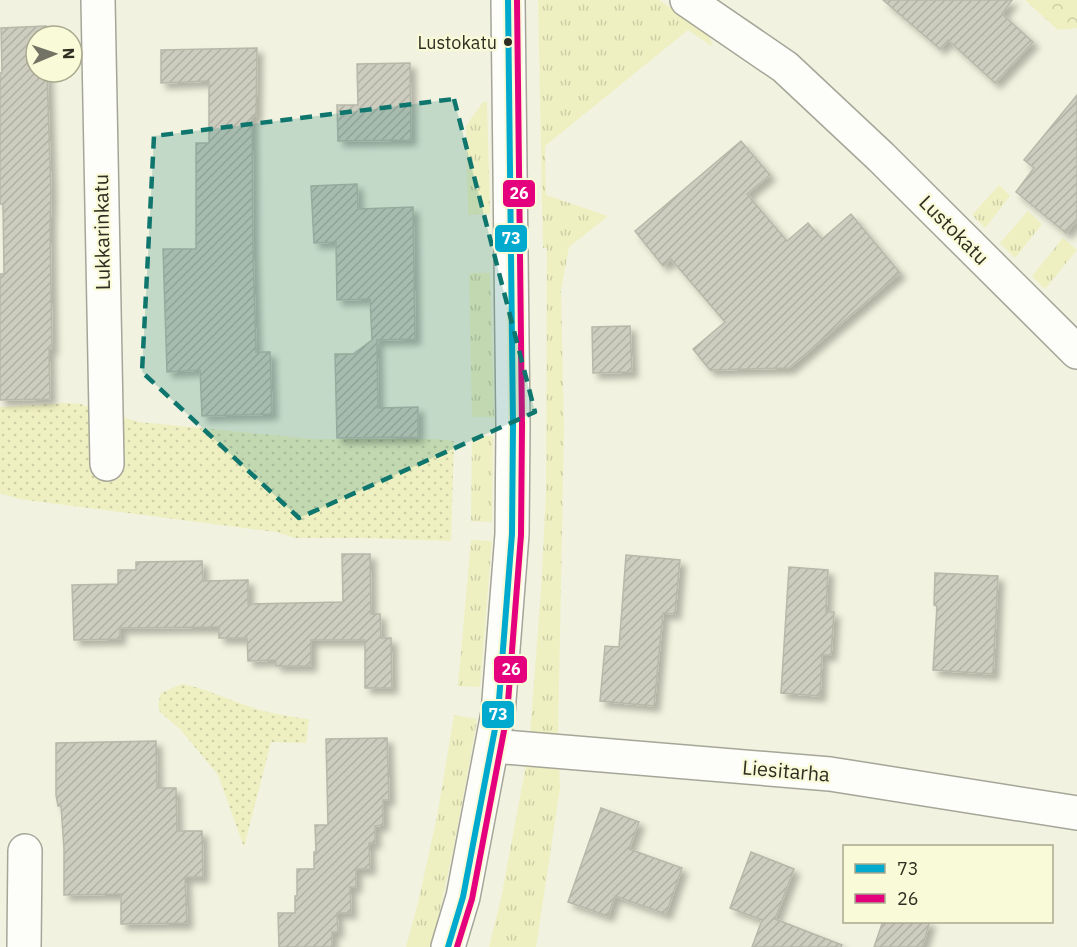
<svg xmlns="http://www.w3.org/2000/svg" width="1077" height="947" viewBox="0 0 1077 947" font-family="'IBM Plex Sans',sans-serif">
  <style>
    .grass { fill: url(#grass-tufts) }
    .forest { fill: url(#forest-crowns) }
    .park { fill: url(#park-dots) }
    .building { fill: url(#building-hatch); stroke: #b7b8a9; stroke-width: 1.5; filter: url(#shadow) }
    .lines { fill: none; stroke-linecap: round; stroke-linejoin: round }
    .minor-casing { stroke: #a5a698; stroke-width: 36 }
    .minor { stroke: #fdfdfa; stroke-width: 33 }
    .bus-1-casing { stroke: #f9fad7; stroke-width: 10 }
    .bus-2-casing { stroke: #f9fad7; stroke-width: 10 }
    .bus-1 { stroke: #00a9ce; stroke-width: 6 }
    .bus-2 { stroke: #e5007d; stroke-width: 6 }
    .marked { fill: #0f766e; fill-opacity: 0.2; stroke: #0f766e; stroke-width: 4.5; stroke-dasharray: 12 8; stroke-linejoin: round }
    .bus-dot { fill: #2e2f22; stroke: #f9fad7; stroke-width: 2 }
    .labels { text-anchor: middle; stroke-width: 4.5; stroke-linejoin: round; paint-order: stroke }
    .bus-label { font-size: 18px; fill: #2e2f22; stroke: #f9fad7; text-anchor: end }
    .street-label { font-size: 20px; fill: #2e2f22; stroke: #f9fad7 }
    .line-badge { stroke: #f9fad7; stroke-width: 2 }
    .badge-label { font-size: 16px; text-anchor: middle; font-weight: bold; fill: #fff }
  </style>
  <defs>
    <pattern id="grass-tufts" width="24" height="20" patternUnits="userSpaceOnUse" patternTransform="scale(1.5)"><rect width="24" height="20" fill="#eff0c1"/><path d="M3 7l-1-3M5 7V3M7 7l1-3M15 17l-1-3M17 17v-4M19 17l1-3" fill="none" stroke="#cdcea6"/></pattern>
    <pattern id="forest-crowns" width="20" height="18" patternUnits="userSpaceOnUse" patternTransform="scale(1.5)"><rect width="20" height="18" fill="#eff0c1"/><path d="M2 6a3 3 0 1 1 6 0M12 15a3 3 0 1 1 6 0" fill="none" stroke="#cdcea6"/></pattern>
    <pattern id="park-dots" width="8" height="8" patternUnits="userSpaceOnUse" patternTransform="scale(1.5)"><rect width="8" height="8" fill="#eff0c1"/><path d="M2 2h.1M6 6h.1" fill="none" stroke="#cdcea6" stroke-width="1.8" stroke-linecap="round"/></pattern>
    <pattern id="building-hatch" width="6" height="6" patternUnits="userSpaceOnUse" patternTransform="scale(1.5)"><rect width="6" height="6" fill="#cdcdbf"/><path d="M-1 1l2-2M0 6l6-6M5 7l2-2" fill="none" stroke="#b0b0a4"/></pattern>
    <filter id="shadow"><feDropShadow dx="5.5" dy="5.5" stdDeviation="3" flood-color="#0004"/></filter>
  </defs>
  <rect width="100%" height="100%" fill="#f1f2df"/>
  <g class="grass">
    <path d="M538,0H659L706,31L710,38L713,47L688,30L545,146L546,195L608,216L569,247L561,290L564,430L558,737L560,788L536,947H489L501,899L529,749L541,590L546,494L547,248H543Z"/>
    <path d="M483,102H487L490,214L468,215L466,126Z"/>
    <path d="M999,185L1010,196L985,228L972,215Z"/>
    <path d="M1028,211L1042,224L1015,258L1000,243Z"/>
    <path d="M1063,238L1077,250L1045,289L1032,276Z"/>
    <path d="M469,273H490L494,417H472Z"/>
    <path d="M472,436H493L492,522L471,521Z"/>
    <path d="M471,540L492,541L480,687L458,686Z"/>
    <path d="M454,715L477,719C464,795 450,872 431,947H406L418,903L437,817Z"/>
  </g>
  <path class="forest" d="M1025,0H1077V28L1058,30Z"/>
  <g class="park">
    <path d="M67,403L80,404L139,422L313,439H436L454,441L451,541L360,538H295L276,532L19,499L0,493V407Z"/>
    <path d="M182,684C204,688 224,698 245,705C266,713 287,716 309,719L306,743L271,742L244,847L218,775L180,729L160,712L158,705L161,693Z"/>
  </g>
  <g class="building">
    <path d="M883,0H1012L1002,14L1033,42L995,83L948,40L940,49Z"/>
    <path d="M46,26V36H36V72H47L51,193L50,227L52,349H49L50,399L0,400V274H4L3,204H0V73H2L1,28Z"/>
    <path d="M257,48L256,116H252L253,251L256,352H270L272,414L202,416L200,370L167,372L163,249H196V143H209V81L161,83V50Z"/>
    <path d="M410,63L411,140L338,141L337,105H358L357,64Z"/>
    <path d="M1077,95V220L1066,233L1016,192L1034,168L1024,160Z"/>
    <path d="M741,141L770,175L747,194L787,241L808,223L822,239L851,214L900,273L789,368L710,370L693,349L725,322L671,259L663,266L635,231Z"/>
    <path d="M357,184L358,209L413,207L415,339L377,340L378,408L418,407V437L337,438L335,354H353L372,340L370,299L337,300L336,242L314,243L311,186Z"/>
    <path d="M630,326L632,372L593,373L592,327Z"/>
    <path d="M342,554H370L371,614H380L381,638H391L392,688H365V640H311V666H276V660L248,661L247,638H219V627L120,628V639L74,640L72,585L118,584V570H136V562L202,561L203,581L248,580V604L343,602Z"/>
    <path d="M626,555L680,560L675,614L663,613L654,706L600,701L605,646L619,647Z"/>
    <path d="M789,567L828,570L826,612H834L831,655H822L820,696L781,693Z"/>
    <path d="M935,573L998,576L993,674L933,670L937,606L934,605Z"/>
    <path d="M387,738L389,800H383V825L375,826V843H369L370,869H356V887H350L351,913H337L338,932H332V947H279L278,913H295V896H297V869H314V852H316L315,825H328L326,739Z"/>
    <path d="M156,741L157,788H176L177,831H202L203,877H185L187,923L121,924V894L64,895V849L61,806H58L56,795V743Z"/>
    <path d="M601,808L639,822L629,849L682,868L666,914L615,896L608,916L568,902Z"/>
    <path d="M751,852L794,869L775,919L842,945L841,947H752L762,920L730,908Z"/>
    <path d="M883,921H930L922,947H874Z"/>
  </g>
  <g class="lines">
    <g class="minor-casing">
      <g id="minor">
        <path d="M98,0L107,464"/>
        <path d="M687,0L785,67L881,157L1077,352"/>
        <path d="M493,746L830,774L1077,813"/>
        <path d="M24,947L25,851"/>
        <path d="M448,947L463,897L498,713L512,534L513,425L508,0"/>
      </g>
    </g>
    <use href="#minor" class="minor"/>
    <g class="bus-1-casing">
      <path id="bus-1" d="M448,947L463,897L498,713L512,534L513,425L508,0"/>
    </g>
    <g class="bus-2-casing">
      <path id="bus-2" d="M457,947L472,899L507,715L521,535L522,425L517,0"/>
    </g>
    <use href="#bus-1" class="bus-1"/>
    <use href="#bus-2" class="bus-2"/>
  </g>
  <path class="marked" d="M454,99L535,412L299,518L142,372L154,136Z"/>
  <circle class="bus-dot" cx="508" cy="42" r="5"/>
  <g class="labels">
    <g class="bus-label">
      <text x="497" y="49">Lustokatu</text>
    </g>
    <g class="street-label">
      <text transform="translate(954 230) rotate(45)" y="7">Lustokatu</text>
      <text transform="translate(102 232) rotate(-91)" y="7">Lukkarinkatu</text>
      <text transform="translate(786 771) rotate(5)" y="7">Liesitarha</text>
    </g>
  </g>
  <g class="line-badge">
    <rect x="502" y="179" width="34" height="29" rx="6" fill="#e5007d"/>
    <rect x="494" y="224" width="34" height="29" rx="6" fill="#00a9ce"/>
    <rect x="493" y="655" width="35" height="29" rx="6" fill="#e5007d"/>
    <rect x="481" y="700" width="34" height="29" rx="6" fill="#00a9ce"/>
  </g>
  <g class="badge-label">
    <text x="519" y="199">26</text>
    <text x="511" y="244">73</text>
    <text x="511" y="675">26</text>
    <text x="498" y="720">73</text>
  </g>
  <rect x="843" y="845" width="210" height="78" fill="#f9fad7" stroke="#a8a98f" stroke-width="1.5"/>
  <rect x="855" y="864" width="30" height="9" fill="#00a9ce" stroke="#a8a98f" stroke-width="1.5"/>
  <text x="897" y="875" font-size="18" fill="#2e2f22">73</text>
  <rect x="855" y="894" width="30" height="9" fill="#e5007d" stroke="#a8a98f" stroke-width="1.5"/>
  <text x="897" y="905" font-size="18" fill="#2e2f22">26</text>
  <g transform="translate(54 54) rotate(88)"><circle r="28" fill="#f9fad7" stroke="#a8a98f" stroke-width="1.5"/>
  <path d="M0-4.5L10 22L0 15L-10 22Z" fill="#727364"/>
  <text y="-9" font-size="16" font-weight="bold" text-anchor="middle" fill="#2e2f22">N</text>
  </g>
</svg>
